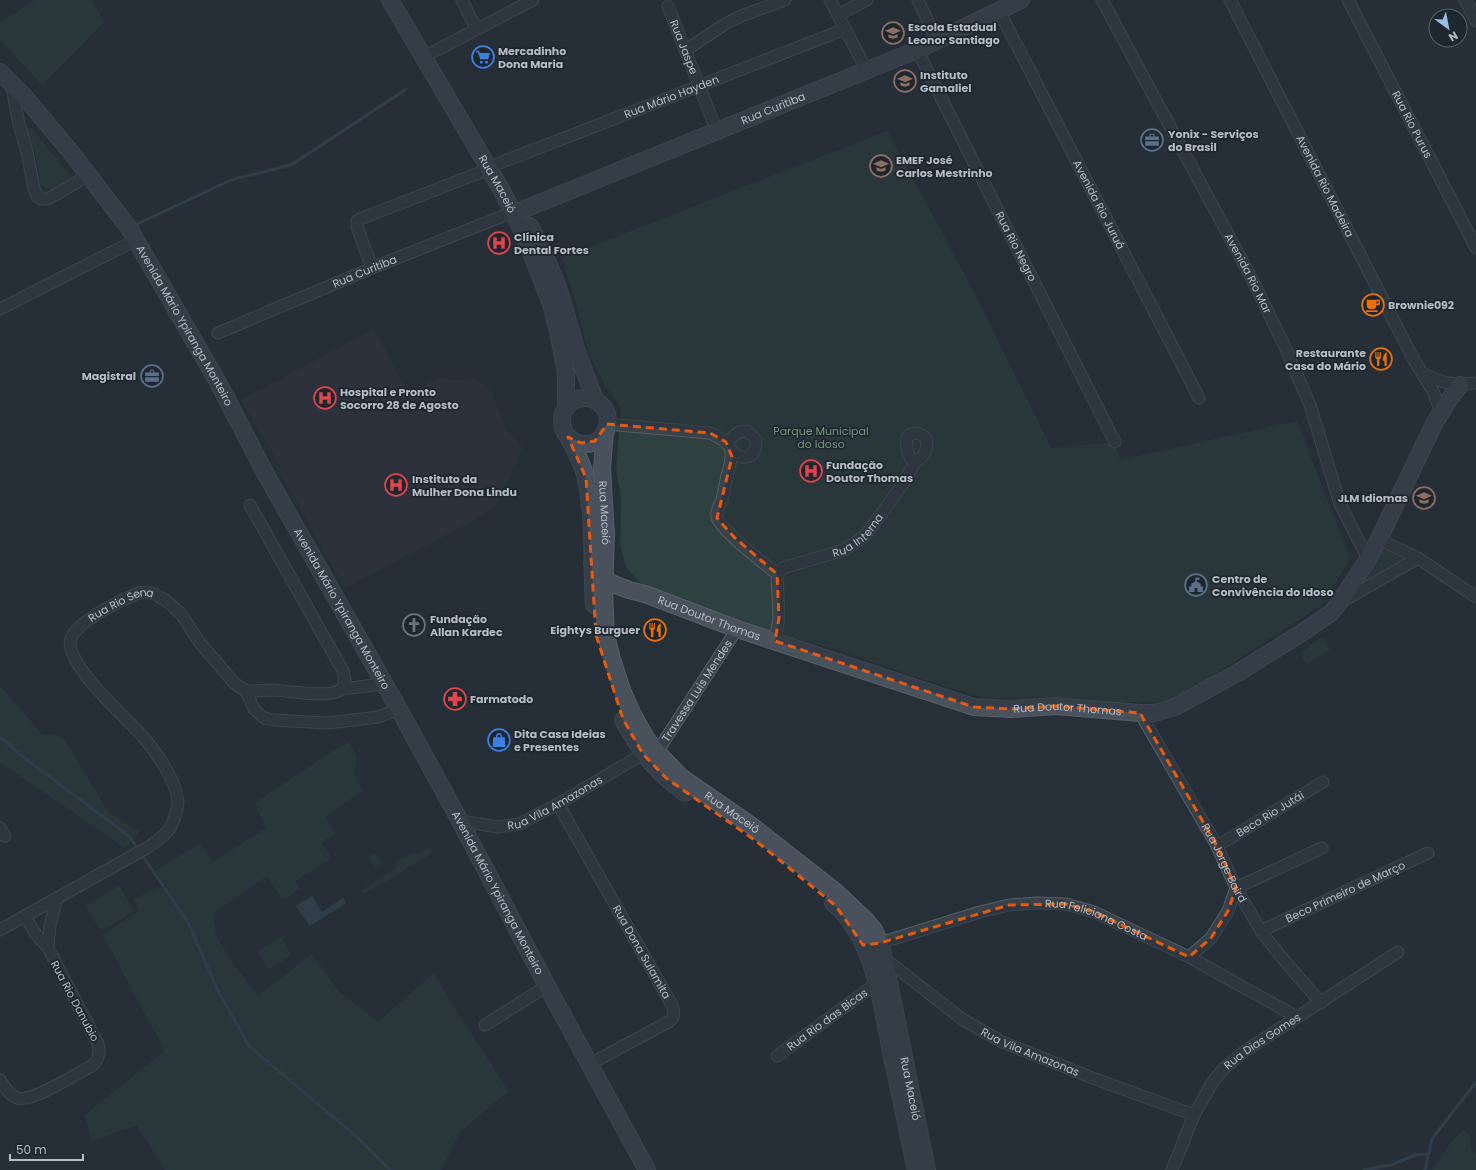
<svg xmlns="http://www.w3.org/2000/svg" width="1476" height="1170" viewBox="0 0 1476 1170" font-family="Poppins,sans-serif">
  <style>
    .medical { fill: #34333e }
    .green { fill: #2e403f }
    .water { fill: #3d4f5f }
    .lines { fill: none; stroke-linecap: round; stroke-linejoin: round }
    .stream { stroke: #3d4f5f; stroke-width: 3 }
    .street-casing { stroke: #575f67; stroke-width: 13 }
    .secondary-casing { stroke: #575f67; stroke-width: 18 }
    .street { stroke: #394149; stroke-width: 11 }
    .secondary { stroke: #48515c; stroke-width: 16 }
    .marked { fill: none; stroke: #e8590c; stroke-width: 3; stroke-dasharray: 8 5; stroke-linejoin: round }
    .labels { text-anchor: middle; stroke-width: 3.5; stroke-linejoin: round; paint-order: stroke }
    .poi-label { font-size: 11px; font-weight: bold; fill: #b5bcc5; stroke: #1e262e; text-anchor: start }
    .street-label { font-size: 11px; fill: #b5bcc5; stroke: #1e262e }
    .park-label { font-size: 11px; fill: #76987b; stroke: #1e262e }
  </style>
  <rect width="100%" height="100%" fill="#263039"/>
  <path class="medical" d="M374,329L409,394L433,381L443,378L451,380L467,379L476,380L484,384L492,393L505,427L523,448L498,501L486,514L345,588L278,468L280,466L241,400Z"/>
  <g class="green">
    <path d="M35,0H92L104,22L42,85L0,39V23Z"/>
    <path d="M27,128L32,129L72,178L55,189H47L40,182L35,153L27,132Z"/>
    <path d="M887,131L976,296L1051,448L1115,442L1120,460L1297,421L1350,559L1322,605L1198,685L1168,702H1120L1060,697L985,698L915,677L839,650L768,632L646,589L626,567L620,543L621,498L616,469L621,408L604,383L588,353L578,310L562,258Z"/>
    <path d="M1385,548L1407,560L1370,583L1365,580Z"/>
    <path d="M1322,637L1330,649L1307,664L1300,653Z"/>
    <path d="M0,686L42,734L63,737L108,812L139,832L125,848L0,762Z"/>
    <path d="M349,742L357,757L354,774L362,791L325,817L335,834L321,842L332,858L295,881L300,889L283,900L267,876L212,914L217,938L234,965L258,996L312,954L338,991L378,1022L433,974L508,1091L459,1133L441,1170H165L137,1125L92,1141L85,1115L165,1051L103,935L139,911L134,899L156,889L169,888L155,871L201,843L213,862L266,828L255,803L339,747Z"/>
    <path d="M429,848L432,853L364,894L362,890L398,867L395,862L413,853L420,854Z"/>
    <path d="M375,853L382,864L375,869L368,857Z"/>
    <path d="M119,886L134,911L101,931L86,906Z"/>
    <path d="M281,937L291,955L269,969L258,951Z"/>
    <path d="M1463,1130L1470,1135L1471,1149L1476,1154V1170H1432L1452,1141Z"/>
  </g>
  <path class="water" d="M312,896L322,912L343,898L346,903L310,926L296,906Z"/>
  <g class="lines">
    <g class="stream">
      <path d="M133,226L231,180L291,165L405,90"/>
      <path d="M0,737L22,756L129,836L188,922L217,989L249,1046L357,1137L390,1170"/>
      <path d="M1364,1170L1391,1165L1415,1155L1429,1154"/>
      <path d="M1425,1170L1432,1139L1476,1082"/>
    </g>
    <g class="street-casing">
      <g id="street">
        <path d="M462,0L476,29"/>
        <path d="M830,0L867,71"/>
        <path d="M918,0L937,41"/>
        <path id="s1" d="M1102,0L1252,279L1285,347L1310,405L1340,504L1368,559"/>
        <path id="s2" d="M1230,0L1414,360L1433,391L1441,412"/>
        <path id="s3" d="M1348,0L1476,248"/>
        <path d="M1465,0L1476,21"/>
        <path id="s4" d="M668,6L717,132"/>
        <path id="s5" d="M999,11L1199,398"/>
        <path d="M838,15L867,0"/>
        <path d="M686,50L725,24L741,16L785,0"/>
        <path id="s6" d="M917,50L1115,442"/>
        <path d="M433,52L533,0"/>
        <path d="M11,83L19,124L27,152L34,189L37,196L41,199H48L57,194L89,175"/>
        <path id="s7" d="M497,164L699,86L845,29"/>
        <path d="M372,268L357,227V221L360,219L489,169"/>
        <path d="M0,309L136,240"/>
        <path id="s8" d="M218,333L372,268L513,212"/>
        <path d="M1422,373C1443,383 1452,386 1476,383"/>
        <path d="M607,424L710,433C735,445 734,451 727,476C725,484 724,492 722,500C719,505 716,511 717,517C720,530 765,564 777,574L779,618L775,641"/>
        <path d="M726,442L739,432L747,431L756,440C757,458 743,463 731,450"/>
        <path d="M1379,539L1418,558L1476,597"/>
        <path id="s9" d="M777,574L783,568L844,550L865,536L902,485L914,464L923,456L926,450L927,440C921,432 911,430 906,440L908,454L914,464"/>
        <path d="M1341,602L1418,558"/>
        <path d="M341,689L384,684"/>
        <path d="M246,691C256,691 265,690 274,690C290,691 331,699 342,689C347,684 344,677 343,671L250,505"/>
        <path id="s10" d="M1140,713L1217,846L1236,888L1261,931L1278,953L1321,1003"/>
        <path id="s11" d="M657,752L737,629"/>
        <path id="s12" d="M558,804L672,1005C674,1012 675,1016 670,1021L590,1064"/>
        <path id="s13" d="M460,821L498,827L519,824L558,804L643,754"/>
        <path d="M0,828L5,836"/>
        <path id="s14" d="M1217,846L1323,782"/>
        <path id="s15" d="M0,930L150,846C156,842 162,837 167,832C171,827 174,820 176,813C177,810 178,805 178,802C176,780 158,755 144,738C129,720 62,663 71,638C78,621 121,600 138,593L147,592L155,594L168,602L181,614L200,643L214,659L234,683L246,691L254,709L264,718L274,720L327,723L379,717L398,709"/>
        <path id="s16" d="M1261,931L1428,853"/>
        <path id="s17" d="M874,944L880,943L980,912L1009,905L1037,903L1066,904L1094,912L1189,957L1297,1017"/>
        <path d="M48,948L50,926L57,898"/>
        <path d="M1189,957L1211,938L1228,911L1236,888L1322,848"/>
        <path id="s18" d="M884,958L962,1019L1002,1042L1090,1077L1194,1115"/>
        <path d="M485,1025L547,986"/>
        <path id="s19" d="M777,1056L877,983"/>
        <path d="M0,1080C4,1087 10,1095 17,1098C32,1103 78,1073 93,1065C99,1058 100,1053 98,1044L48,948L35,933L25,916"/>
        <path id="s20" d="M1172,1170L1194,1115L1214,1080L1224,1068L1245,1051L1398,952"/>
      </g>
    </g>
    <g class="secondary-casing">
      <g id="secondary">
        <path id="s21" d="M390,0L501,189L523,232L551,304L559,336L566,374V408"/>
        <path id="s22" d="M0,72L24,96L70,151L129,228L220,386L264,471L401,713L460,821L547,986L647,1170"/>
        <path id="s23" d="M522,210L917,50L1021,0"/>
        <path d="M530,226L543,251L558,287L577,352L595,400"/>
        <circle cx="585" cy="421" r="23"/>
        <path id="s24" d="M605,431L602,468L606,535L604,591L606,635L612,659L622,690L633,715L646,738L657,752L681,777L752,826L835,891L866,920L874,930L880,943L884,958L927,1170"/>
        <path d="M568,437C575,450 583,464 586,479C595,520 591,563 594,605"/>
        <path id="s25" d="M592,563L611,583L629,590L645,594L737,629L974,707L1010,709L1056,706L1140,713H1155L1175,707L1239,672L1303,632L1331,613L1339,603L1368,559L1379,539L1434,424L1448,401L1460,385"/>
        <path d="M623,720C640,751 655,772 685,793"/>
        <path d="M833,903C875,937 882,1008 892,1057C900,1094 908,1131 915,1167"/>
      </g>
    </g>
    <use href="#street" class="street"/>
    <use href="#secondary" class="secondary"/>
  </g>
  <path d="M0 0H1476V1170H0ZM607,424L710,433L726,442L732,457L717,518L734,537L777,574L779,618L775,641L974,707L1010,709L1056,706L1140,713L1217,846L1236,888L1228,911L1211,938L1189,957L1094,912L1066,904L1009,905L880,943L863,945L836,906L756,841L666,778L643,754L623,719L596,635L586,478L568,437L581,443L595,441Z" fill="#263039" fill-opacity=".55" fill-rule="evenodd"/>
  <path class="marked" d="M607,424L710,433L726,442L732,457L717,518L734,537L777,574L779,618L775,641L974,707L1010,709L1056,706L1140,713L1217,846L1236,888L1228,911L1211,938L1189,957L1094,912L1066,904L1009,905L880,943L863,945L836,906L756,841L666,778L643,754L623,719L596,635L586,478L568,437L581,443L595,441Z"/>
  <defs>
    <g id="school-ring" transform="scale(1.15)"><circle r="9.5" fill="#1e262e" stroke="#8d6e63" stroke-width="1.5"/><path d="M0-5L7-2L0 1L-7-2ZM-4 1L0 2.5L4 1V4Q0 6-4 4Z" fill="#8d6e63"/></g>
    <g id="supermarket-ring" transform="scale(1.15)"><circle r="9.5" fill="#1e262e" stroke="#3f7fe0" stroke-width="1.5"/><path d="M-6-5.5h2.5l.6 2H6L4.5 2H-2.5L-4.4-4H-6ZM-1.5 3.2a1.3 1.3 0 1 0 .1 0ZM3 3.2a1.3 1.3 0 1 0 .1 0Z" fill="#3f7fe0"/></g>
    <g id="office-ring" transform="scale(1.15)"><circle r="9.5" fill="#1e262e" stroke="#5c6f8a" stroke-width="1.5"/><path d="M-6-3h4V-5.5h4V-3h4V5H-6ZM-1-4.5V-3h2v-1.5ZM-6 0V1H6V0Z" fill="#5c6f8a"/></g>
    <g id="hospital-ring" transform="scale(1.15)"><circle r="9.5" fill="#1e262e" stroke="#e0444e" stroke-width="1.5"/><path d="M-5-5h3v3.5h4V-5h3V5h-3V1.5h-4V5h-3Z" fill="#e0444e"/></g>
    <g id="cafe-ring" transform="scale(1.15)"><circle r="9.5" fill="#1e262e" stroke="#e8710a" stroke-width="1.5"/><path d="M-5.5-4.5H6V0H3Q3 3.5 0 3.5H-2.5Q-5.5 3.5-5.5 0ZM3-3.2v2h1.7v-2ZM-6 4.5H4V6H-6Z" fill="#e8710a"/></g>
    <g id="restaurant-ring" transform="scale(1.15)"><circle r="9.5" fill="#1e262e" stroke="#e8710a" stroke-width="1.5"/><path d="M-5-6h1v4h1v-4h1v4h1v-4h1v5L-1.5 .5V6h-2V.5L-5-1ZM5-6V6H3V1.5H1.5Q1.5-4 5-6Z" fill="#e8710a"/></g>
    <g id="civic-ring" transform="scale(1.15)"><circle r="9.5" fill="#1e262e" stroke="#5c6f8a" stroke-width="1.5"/><path d="M-.6-6.5H3V-4.5H.6V-3L4-1V1h2V6H-6V1h2V-1L-.6-3ZM-1.2 2.5V6h2.4V2.5Z" fill="#5c6f8a"/></g>
    <g id="church-ring" transform="scale(1.15)"><circle r="9.5" fill="#1e262e" stroke="#6b7280" stroke-width="1.5"/><path d="M-1.2-6h2.4v3.5h3.3v2.4h-3.3V6h-2.4V-.1h-3.3v-2.4h3.3Z" fill="#6b7280"/></g>
    <g id="pharmacy-ring" transform="scale(1.15)"><circle r="9.5" fill="#1e262e" stroke="#e0444e" stroke-width="1.5"/><path d="M-2-6h4v4h4v4h-4v4h-4v-4h-4v-4h4Z" fill="#e0444e"/></g>
    <g id="shop-ring" transform="scale(1.15)"><circle r="9.5" fill="#1e262e" stroke="#3f7fe0" stroke-width="1.5"/><path d="M-5-2.5h2.3a2.7 3.5 0 0 1 5.4 0H5L5.5 6h-11ZM-1.5-2.5h3a1.5 2.3 0 0 0-3 0Z" fill="#3f7fe0"/></g>
  </defs>
  <g fill-rule="evenodd">
    <use href="#school-ring" x="893" y="33"/>
    <use href="#supermarket-ring" x="483" y="57"/>
    <use href="#school-ring" x="905" y="81"/>
    <use href="#office-ring" x="1152" y="140"/>
    <use href="#school-ring" x="881" y="166"/>
    <use href="#hospital-ring" x="499" y="243"/>
    <use href="#cafe-ring" x="1373" y="305"/>
    <use href="#restaurant-ring" x="1381" y="359"/>
    <use href="#office-ring" x="152" y="376"/>
    <use href="#hospital-ring" x="325" y="398"/>
    <use href="#hospital-ring" x="811" y="471"/>
    <use href="#hospital-ring" x="396" y="485"/>
    <use href="#school-ring" x="1424" y="498"/>
    <use href="#civic-ring" x="1196" y="585"/>
    <use href="#church-ring" x="414" y="625"/>
    <use href="#restaurant-ring" x="655" y="630"/>
    <use href="#pharmacy-ring" x="455" y="699"/>
    <use href="#shop-ring" x="499" y="740"/>
  </g>
  <g class="labels">
    <g class="poi-label">
      <text x="908" y="31">Escola Estadual<tspan x="908" dy="13">Leonor Santiago</tspan></text>
      <text x="498" y="55">Mercadinho<tspan x="498" dy="13">Dona Maria</tspan></text>
      <text x="920" y="79">Instituto<tspan x="920" dy="13">Gamaliel</tspan></text>
      <text x="1168" y="138">Yonix - Serviços<tspan x="1168" dy="13">do Brasil</tspan></text>
      <text x="896" y="164">EMEF José<tspan x="896" dy="13">Carlos Mestrinho</tspan></text>
      <text x="514" y="241">Clínica<tspan x="514" dy="13">Dental Fortes</tspan></text>
      <text x="1388" y="309">Brownie092</text>
      <text x="1366" y="357" text-anchor="end">Restaurante<tspan x="1366" dy="13">Casa do Mário</tspan></text>
      <text x="136" y="380" text-anchor="end">Magistral</text>
      <text x="340" y="396">Hospital e Pronto<tspan x="340" dy="13">Socorro 28 de Agosto</tspan></text>
      <text x="826" y="469">Fundação<tspan x="826" dy="13">Doutor Thomas</tspan></text>
      <text x="412" y="483">Instituto da<tspan x="412" dy="13">Mulher Dona Lindu</tspan></text>
      <text x="1408" y="502" text-anchor="end">JLM Idiomas</text>
      <text x="1212" y="583">Centro de<tspan x="1212" dy="13">Convivência do Idoso</tspan></text>
      <text x="430" y="623">Fundação<tspan x="430" dy="13">Allan Kardec</tspan></text>
      <text x="640" y="634" text-anchor="end">Eightys Burguer</text>
      <text x="470" y="703">Farmatodo</text>
      <text x="514" y="738">Dita Casa Ideias<tspan x="514" dy="13">e Presentes</tspan></text>
    </g>
    <g class="street-label">
      <text dy="4" stroke="none"><textPath href="#s4" startOffset="44">Rua Jaspe</textPath></text>
      <text dy="4" stroke="none"><textPath href="#s7" startOffset="187">Rua Mário Hayden</textPath></text>
      <text dy="4" stroke="none"><textPath href="#s23" startOffset="271">Rua Curitiba</textPath></text>
      <text dy="4" stroke="none"><textPath href="#s3" startOffset="140">Rua Rio Purus</textPath></text>
      <text dy="4" stroke="none"><textPath href="#s21" startOffset="213">Rua Maceió</textPath></text>
      <text dy="4" stroke="none"><textPath href="#s2" startOffset="209">Avenida Rio Madeira</textPath></text>
      <text dy="4" stroke="none"><textPath href="#s5" startOffset="218">Avenida Rio Juruá</textPath></text>
      <text dy="4" stroke="none"><textPath href="#s6" startOffset="220">Rua Rio Negro</textPath></text>
      <text dy="4" stroke="none"><textPath href="#s8" startOffset="159">Rua Curitiba</textPath></text>
      <text dy="4" stroke="none"><textPath href="#s1" startOffset="310">Avenida Rio Mar</textPath></text>
      <text dy="4" stroke="none"><textPath href="#s22" startOffset="315">Avenida Mário Ypiranga Monteiro</textPath></text>
      <text dy="4" stroke="none"><textPath href="#s24" startOffset="82">Rua Maceió</textPath></text>
      <text dy="4" stroke="none"><textPath href="#s9" startOffset="92">Rua Interna</textPath></text>
      <text dy="4" stroke="none"><textPath href="#s15" startOffset="489">Rua Rio Sena</textPath></text>
      <text dy="4" stroke="none"><textPath href="#s22" startOffset="639">Avenida Mário Ypiranga Monteiro</textPath></text>
      <text dy="4" stroke="none"><textPath href="#s25" startOffset="132">Rua Doutor Thomas</textPath></text>
      <text dy="4" stroke="none"><textPath href="#s11" startOffset="73">Travessa Luis Mendes</textPath></text>
      <text dy="4" stroke="none"><textPath href="#s25" startOffset="505">Rua Doutor Thomas</textPath></text>
      <text dy="4" stroke="none"><textPath href="#s13" startOffset="101">Rua Vila Amazonas</textPath></text>
      <text dy="4" stroke="none"><textPath href="#s24" startOffset="430">Rua Maceió</textPath></text>
      <text dy="4" stroke="none"><textPath href="#s14" startOffset="62">Beco Rio Jutái</textPath></text>
      <text dy="4" stroke="none"><textPath href="#s10" startOffset="172">Rua Jorge Baird</textPath></text>
      <text dy="4" stroke="none"><textPath href="#s16" startOffset="93">Beco Primeiro de Março</textPath></text>
      <text dy="4" stroke="none"><textPath href="#s22" startOffset="963">Avenida Mário Ypiranga Monteiro</textPath></text>
      <text dy="4" stroke="none"><textPath href="#s17" startOffset="231">Rua Feliciana Costa</textPath></text>
      <text dy="4" stroke="none"><textPath href="#s12" startOffset="170">Rua Dona Sulamita</textPath></text>
      <text transform="translate(75 1001) rotate(62)" y="4">Rua Rio Danubio</text>
      <text dy="4" stroke="none"><textPath href="#s19" startOffset="62">Rua Rio das Bicas</textPath></text>
      <text dy="4" stroke="none"><textPath href="#s20" startOffset="162">Rua Dias Gomes</textPath></text>
      <text dy="4" stroke="none"><textPath href="#s18" startOffset="175">Rua Vila Amazonas</textPath></text>
      <text dy="4" stroke="none"><textPath href="#s24" startOffset="778">Rua Maceió</textPath></text>
    </g>
    <g class="park-label">
      <text x="821" y="435">Parque Municipal<tspan x="821" dy="13">do Idoso</tspan></text>
    </g>
  </g>
  <g transform="translate(1448 28) rotate(148)"><circle r="19" fill="#1e262e" stroke="#5a626a"/>
  <path d="M0-3L7 15L0 10L-7 15Z" fill="#95bdea"/>
  <text y="-6" font-size="11" font-weight="bold" text-anchor="middle" fill="#b5bcc5">N</text>
  </g>
  <path d="M10 1154v6h73v-6" fill="none" stroke="#b5bcc5" stroke-width="2"/>
  <text x="16" y="1154" font-size="12" fill="#b5bcc5" stroke="#1e262e" stroke-width="3" paint-order="stroke">50 m</text>
</svg>
